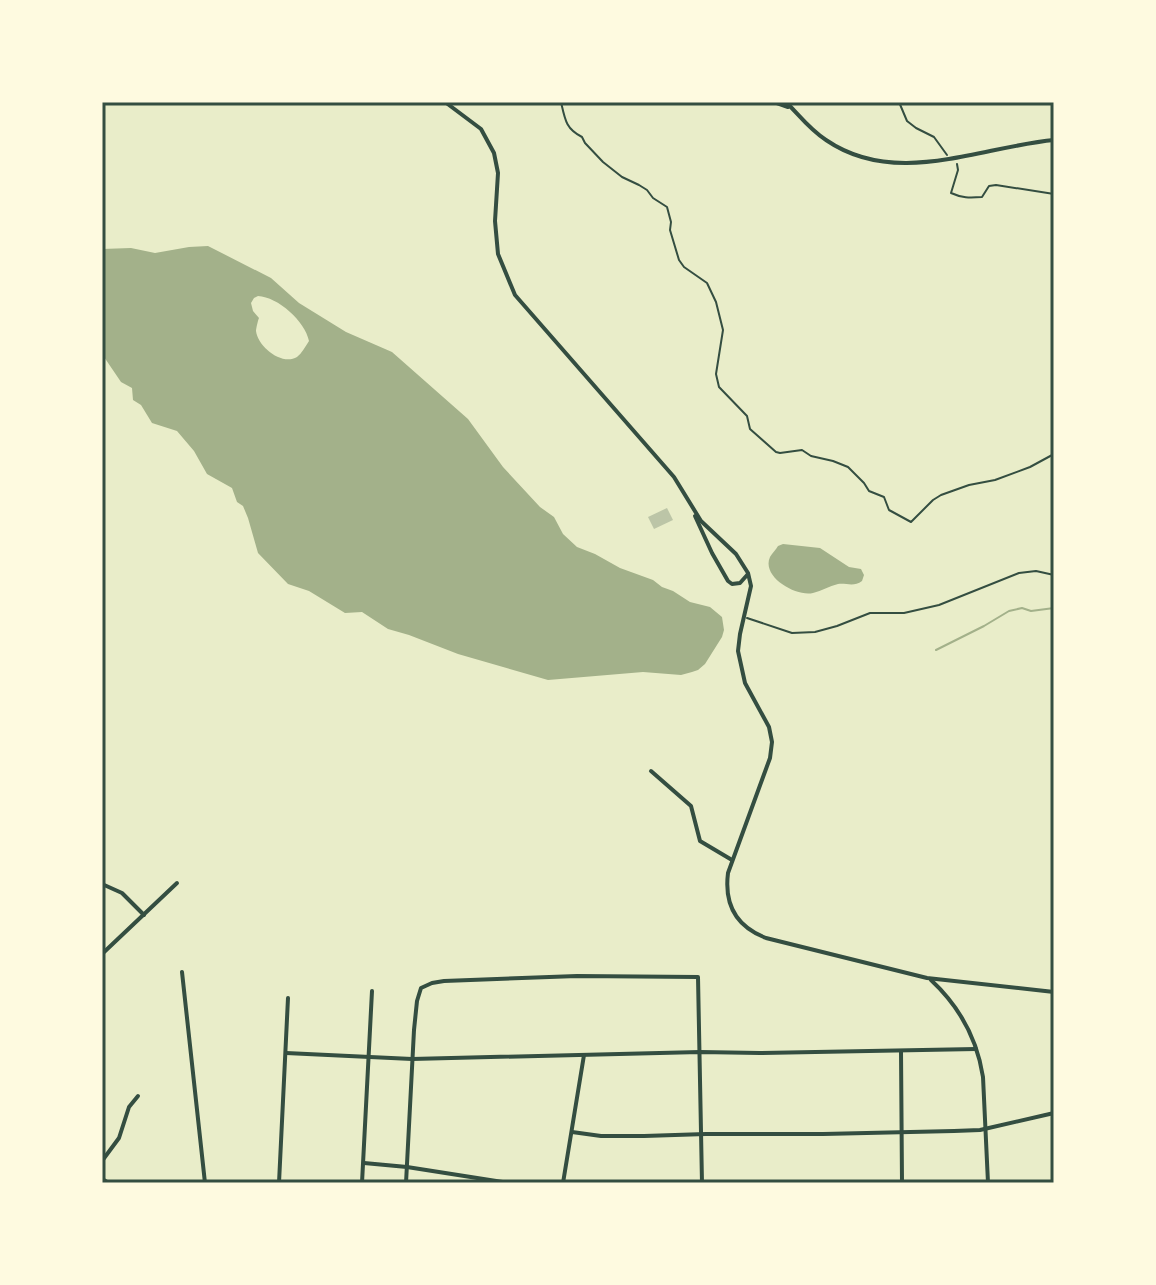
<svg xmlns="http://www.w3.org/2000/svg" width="1156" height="1285" viewBox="0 0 1156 1285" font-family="Karla,sans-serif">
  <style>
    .water { fill: #a3b18a; fill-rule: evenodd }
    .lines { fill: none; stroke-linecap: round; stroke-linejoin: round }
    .stream { stroke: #a3b18a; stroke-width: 2 }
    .building { fill: #bcc5a7 }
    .path { stroke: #344e41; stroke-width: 2 }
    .service { stroke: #344e41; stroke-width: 2 }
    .minor { stroke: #344e41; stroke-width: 4 }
    .secondary { stroke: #344e41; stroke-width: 6 }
    .neatline { fill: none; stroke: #344e41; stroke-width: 3 }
  </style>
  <rect width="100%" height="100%" fill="#e9edc9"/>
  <g class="water">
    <path d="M208,246L271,278L299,303L346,332L392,352L468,419L503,467L540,507L554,517L563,534L577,547L595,554L620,568L653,580L662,587L673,591L690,602L710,607L722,617L724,630L722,637L705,664L698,670L692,672L681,675L643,672L548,680L458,654L409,635L388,629L362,612L345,613L309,591L288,584L258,553L248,518L243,506L237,502L232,488L207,474L194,451L177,431L152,423L141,405L133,400L132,388L121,382L102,354V249L131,248L155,253L189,247ZM258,296C278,297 305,321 309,341C305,347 302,353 297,357C282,366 258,347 256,331C256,329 258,320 259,318L253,311L251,303L254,298Z"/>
    <path d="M783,544L820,548L849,567L861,569L864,575L862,581C854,587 847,583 838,584C829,586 822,591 813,593C796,597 761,577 770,557C772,553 776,550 778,546Z"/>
  </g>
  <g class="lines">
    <path class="stream" d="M936,650L984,626L1009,611L1022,608L1031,611L1054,608"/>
  </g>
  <path class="building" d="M667,508L673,520L654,529L648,517Z"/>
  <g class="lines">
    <g class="path">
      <path d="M561,102C565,120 566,129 582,137L585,143L603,162L622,177L639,185L647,190L653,198L667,207L671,222L670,230L679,260L684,267L707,283L716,302L723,330L716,374L719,387L747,416L750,429L776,452L780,453L802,450L811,456L833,461L848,467L864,483L869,491L884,497L889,510L911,522L933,500L941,495L969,485L995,480L1030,467L1054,454"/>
      <path d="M899,102L907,121L916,128L934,137L947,155"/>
      <path d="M957,164L958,170L951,193C962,198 969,198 982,197L989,186L996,185L1054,194"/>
    </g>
    <path class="service" d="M747,618L792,633L815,632L837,626L870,613H904L939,605L1019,573L1036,571L1054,575"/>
    <g class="minor">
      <path d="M445,102L481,129L494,153L498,173L495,221L498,254L515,295L674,477L701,521L736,554L748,573L751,586L740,634L738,651L745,683L769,727L772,742L770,758L728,873C724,905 737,927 766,938L927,978L1054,992"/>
      <path d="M774,102L788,107"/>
      <path d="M786,102C799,115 810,130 826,140C896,188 979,147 1054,140"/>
      <path d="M695,516L712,553L728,581L732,584L740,583L748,574"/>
      <path d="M651,771L691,806L700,841L732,860"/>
      <path d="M102,884L122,893L144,915"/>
      <path d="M102,954L177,883"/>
      <path d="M182,972L205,1183"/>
      <path d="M931,980C960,1007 977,1038 983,1077L988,1183"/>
      <path d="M901,1051L902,1183"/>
      <path d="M286,1053L412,1059L700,1052L760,1053L976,1049"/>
      <path d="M572,1132L601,1136H644L706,1134H823L954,1131L980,1130L1054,1113"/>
      <path d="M102,1161L119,1138L129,1107L138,1096"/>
      <path d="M364,1163L407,1167L509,1183"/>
      <path d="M279,1183L288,998"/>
      <path d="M362,1183L372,991"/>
      <path d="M406,1183L414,1030L417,1001L421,988L432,983L444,981L577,976L698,977L702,1183"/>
      <path d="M563,1183L584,1055"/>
    </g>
    <path class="secondary" d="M102,1180L107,1183"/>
  </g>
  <rect width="1156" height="1285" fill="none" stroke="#fefae0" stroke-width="208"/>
  <rect x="104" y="104" width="948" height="1077" class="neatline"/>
</svg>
